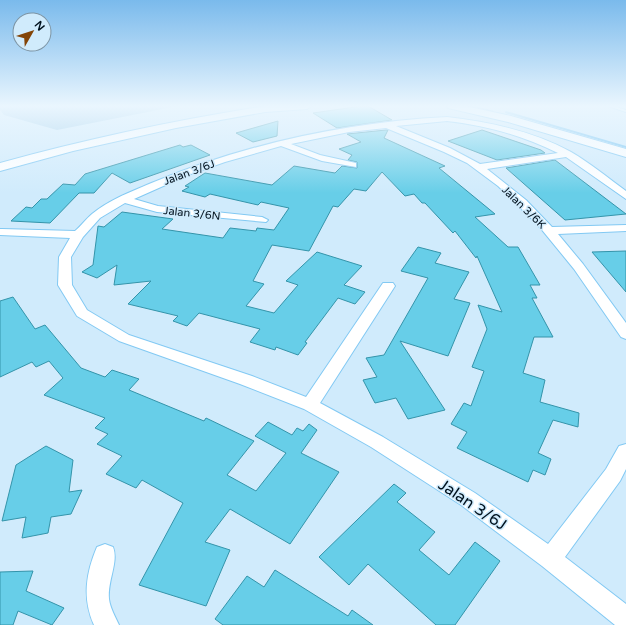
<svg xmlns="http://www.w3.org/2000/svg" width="626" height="625" viewBox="0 0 626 625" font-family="'Varela Round',sans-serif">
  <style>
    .green { fill: #9dcbe8 }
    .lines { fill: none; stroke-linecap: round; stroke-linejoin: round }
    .stream { fill: #75c4f2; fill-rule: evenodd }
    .building { fill: #67cee8; stroke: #3494aa }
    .lane-casing { stroke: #82c9f3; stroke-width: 2 }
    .street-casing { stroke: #82c9f3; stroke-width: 2 }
    .secondary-casing { stroke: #82c9f3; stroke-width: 2 }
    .lane { fill: #fff; fill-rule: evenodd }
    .street { fill: #fff; fill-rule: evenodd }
    .secondary { fill: #fff; fill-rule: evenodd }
    .labels { text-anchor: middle; stroke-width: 3; stroke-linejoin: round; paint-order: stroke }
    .far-street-label { font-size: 11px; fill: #00111d; stroke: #d0ebfc }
    .near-street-label { font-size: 16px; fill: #00111d; stroke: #d0ebfc }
  </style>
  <rect width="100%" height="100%" fill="#d0ebfc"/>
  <path class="green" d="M0,106H178L57,130L4,115L0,110Z"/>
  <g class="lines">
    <g class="stream">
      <path d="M471,106H474L494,111L493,112Z"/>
      <path d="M506,111L626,146V148L505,113V112Z"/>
    </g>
  </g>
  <g class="building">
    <path d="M362,106H368L392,120L337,128L313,113Z"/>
    <path d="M278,121L277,136L253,142L236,133Z"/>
    <path d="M386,130H388L384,138L445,166L439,168L495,214L475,217L508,247H518L540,285H530L537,298H532L553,337H534L523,373L545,380L540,402L579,413L578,427L553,420L538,453L551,459L545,475L533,470L528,482L457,448L467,432L451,424L464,403L471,406L484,371L472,367L487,329L478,305L502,312L477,256L476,258L455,231L453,233L425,203H422L414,194L405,196L382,172L366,191L354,189L338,207L333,206L309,251L272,245L253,281L264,284L246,306L274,313L298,285L286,281L317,252L362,266L344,285L365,292L355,304L338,298L305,342L307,343L298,355L276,347L275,350L250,342L260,329L199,313L187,326L173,321L178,316L128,304L151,281L114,285L117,265L97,278L82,272L93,265L98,226L104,227L122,212L173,219L162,229L223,238L230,228L256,231L257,228L274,230L289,208L261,202L258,205L210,194L205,197L182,191L189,187L185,186L205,173L272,185L294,166L335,173L342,166L357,168V162L348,160L352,155L339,149L361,142L347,134Z"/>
    <path d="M482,130L541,150L545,153L497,160L448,141Z"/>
    <path d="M180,145L183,147L191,145L210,155L130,183L112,173L94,193H79L50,223L11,221L26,207L32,208L41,199H47L63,184L75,185L85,174Z"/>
    <path d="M555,160L626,214L565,220L506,168Z"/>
    <path d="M418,247L441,253L435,263L469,272L454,299L470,303L448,356L400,341L445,410L408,419L396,398L375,403L363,380L377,377L366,358L384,355L428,278L401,271Z"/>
    <path d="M626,251V292L592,252Z"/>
    <path d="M13,297L35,329L45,325L81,368L105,377L112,370L139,379L129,390L204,421L206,418L254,441L227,475L256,491L286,453L255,436L268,422L292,435L297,428L303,431L309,424L317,430L301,453L339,472L290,544L230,509L205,542L230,550L206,606L139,585L183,503L142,480L136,488L106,474L122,456L97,444L108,434L95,428L105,418L44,395L63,378L49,361L36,367L32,362L0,377V301Z"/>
    <path d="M46,446L73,460L69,492L82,490L71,514L51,517L48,533L22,538L26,517L2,521L16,465Z"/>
    <path d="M394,484L406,493L397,502L435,532L419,550L449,575L475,542L500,561L455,625H436L368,564L349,585L319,557Z"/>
    <path d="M275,570L348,616L352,610L373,625H223L215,619L247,576L264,587Z"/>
    <path d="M33,571L26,591L64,608L52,625L18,611L13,625H0V572Z"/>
  </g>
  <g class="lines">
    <g class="lane-casing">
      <path id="lane" d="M608,106H613L626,110V112Z"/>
    </g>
    <g class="street-casing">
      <g id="street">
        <path d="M447,117C490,122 533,131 571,152C590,163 608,178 626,191V199L566,157L487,169L526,200L552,227L626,225V231L558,234L583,264L626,323V339L621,337L574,269L538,225L498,186L467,163L444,152L386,128L349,132L291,144L320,155L356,163V167L322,161L281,146L225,162L188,175L134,199L158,206L262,217L268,220L266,222L157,212L125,203L100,218L83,237L71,257L72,285L87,310L129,335L252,376L306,397L383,283H393L395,286L320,403L383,437L475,493L548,544L606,469L619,446L626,444V469L620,481L565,557L626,604V625H615L542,566L461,505L371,447L304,409L240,384L119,341L77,316L58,285L59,257L70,238L0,235V229H2L75,231C81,226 86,219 92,214C110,199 133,191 154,182C246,144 347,122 447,117ZM447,121C489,126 520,135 558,153L480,164L450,148L396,126Z"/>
        <path d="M105,544L113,547C119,562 107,581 109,599C110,608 115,616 119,625H94C82,598 86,573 97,547Z"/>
      </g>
    </g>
    <g class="secondary-casing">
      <g id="secondary">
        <path d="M266,106H312L307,109L265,112L176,128L73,151L0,171V163C87,139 176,120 266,106Z"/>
        <path d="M447,106H465L511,116L626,149V157L508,122L448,108Z"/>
      </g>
    </g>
    <use href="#lane" class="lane"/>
    <use href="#street" class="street"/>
    <use href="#secondary" class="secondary"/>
  </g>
  <linearGradient id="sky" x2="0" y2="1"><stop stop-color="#7abaec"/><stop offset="0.55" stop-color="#eaf6fe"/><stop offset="1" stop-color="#eaf6fe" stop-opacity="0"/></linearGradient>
  <rect width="626" height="193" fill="url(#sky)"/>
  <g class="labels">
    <g class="far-street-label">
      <text transform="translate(189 172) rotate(-20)" y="4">Jalan 3/6J</text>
      <text transform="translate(524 207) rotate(44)" y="4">Jalan 3/6K</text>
      <text transform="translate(192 213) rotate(6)" y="4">Jalan 3/6N</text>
    </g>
    <g class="near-street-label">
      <text transform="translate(473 504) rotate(34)" y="6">Jalan 3/6J</text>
    </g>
  </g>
  <g transform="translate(32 32) rotate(51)"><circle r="19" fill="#d0ebfc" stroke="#7d94a3"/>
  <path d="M0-3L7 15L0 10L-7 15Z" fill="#834407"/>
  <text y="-6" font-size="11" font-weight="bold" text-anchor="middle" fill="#00111d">N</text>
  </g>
</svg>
